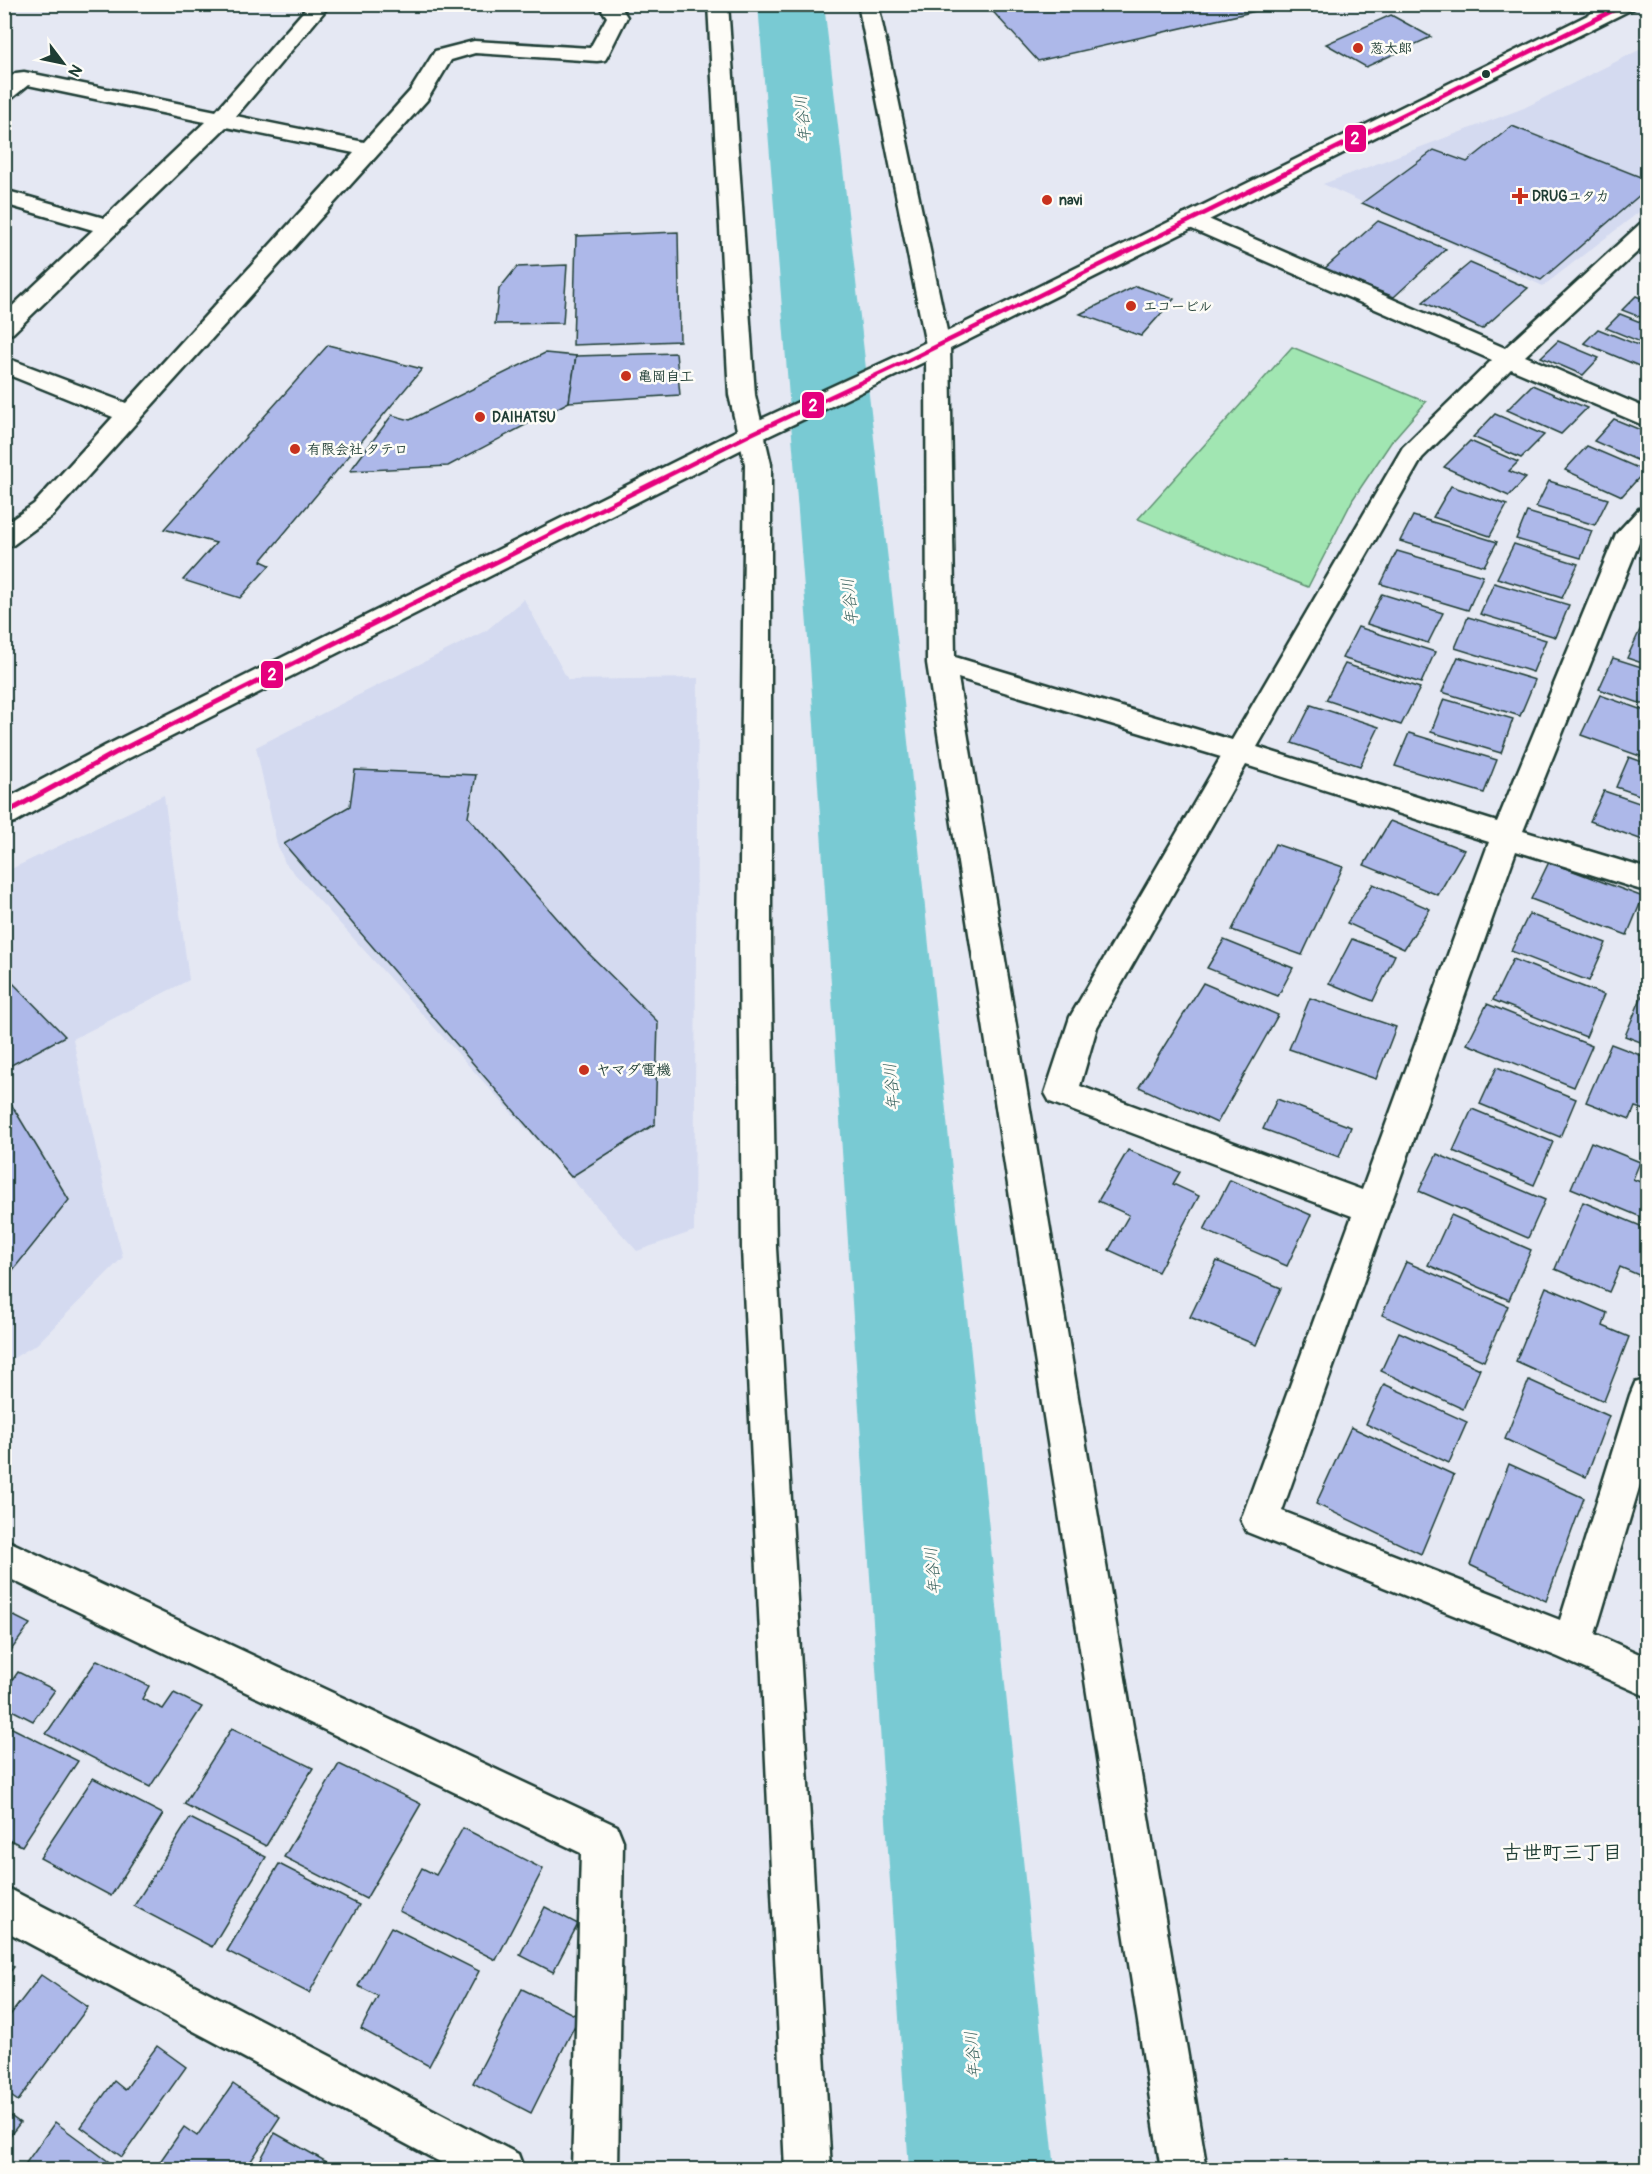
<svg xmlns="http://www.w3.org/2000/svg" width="1652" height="2174" viewBox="0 0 1652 2174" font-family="Pangolin,'Klee One',sans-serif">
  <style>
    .built { fill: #d4daf0 }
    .green { fill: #a1e6b2; stroke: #609273; stroke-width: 1.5 }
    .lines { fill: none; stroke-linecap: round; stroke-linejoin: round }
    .river { fill: #79cad3; fill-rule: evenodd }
    .building { fill: #adb8e9; stroke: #1f3d34; stroke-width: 1.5 }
    .street-casing { stroke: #1f3d34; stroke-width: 5 }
    .highway-casing { stroke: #1f3d34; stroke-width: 5 }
    .street { fill: #fdfcf7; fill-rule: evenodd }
    .highway { fill: #fdfcf7; fill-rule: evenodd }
    .bus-1-far1-casing { stroke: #fdfcf7; stroke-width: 8 }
    .bus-1-casing { stroke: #fdfcf7; stroke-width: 10 }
    .bus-1-far1 { stroke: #e5007d; stroke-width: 4.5 }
    .bus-1 { stroke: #e5007d; stroke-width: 5 }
    .poi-dot { fill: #c8321e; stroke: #fdfcf7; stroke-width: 2 }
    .bus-dot { fill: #1f3d34; stroke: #fdfcf7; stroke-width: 2 }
    .labels { text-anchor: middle; stroke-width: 5; stroke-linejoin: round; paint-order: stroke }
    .far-poi-label { font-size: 14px; font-weight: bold; fill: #1f3d34; stroke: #fdfcf7; text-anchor: start }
    .poi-label { font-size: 15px; font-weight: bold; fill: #1f3d34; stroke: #fdfcf7; text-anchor: start }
    .water-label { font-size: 16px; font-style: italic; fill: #36605c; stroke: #fdfcf7 }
    .near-neighbourhood-label { font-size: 20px; font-weight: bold; fill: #1f3d34; stroke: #fdfcf7 }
    .line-badge { stroke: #fdfcf7; stroke-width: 2 }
    .badge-label { font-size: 16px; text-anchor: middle; font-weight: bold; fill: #fff }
  </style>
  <rect width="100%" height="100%" fill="#e5e8f3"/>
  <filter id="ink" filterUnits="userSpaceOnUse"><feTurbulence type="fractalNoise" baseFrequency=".0167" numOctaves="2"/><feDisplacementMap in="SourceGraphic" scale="12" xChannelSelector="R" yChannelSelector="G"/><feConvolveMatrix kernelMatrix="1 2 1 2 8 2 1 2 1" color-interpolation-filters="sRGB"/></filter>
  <g filter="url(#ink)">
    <g class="built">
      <path d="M1647,46V206L1543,286L1323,184L1524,108Z"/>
      <path d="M524,599L568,680L698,678L694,1231L637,1251L285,863L277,844L256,747L487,630Z"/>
      <path d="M164,795L189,980L73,1039L105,1192L123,1257L37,1344L5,1363V872Z"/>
    </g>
    <path class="green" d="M1292,347L1426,402L1392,441L1353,499L1308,587L1138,519Z"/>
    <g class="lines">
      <path class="river" d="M758,4H824L900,664L1055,2170H909L810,664Z"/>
    </g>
    <g class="building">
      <path d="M986,4H1286L1038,61Z"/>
      <path d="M1391,15L1431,37L1366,67L1326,44Z"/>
      <path d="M1512,126L1648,180V188L1541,280L1362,203L1434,150L1467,162Z"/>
      <path d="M1378,221L1446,249L1394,297L1324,269Z"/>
      <path d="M678,232L680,341L573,345L576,236Z"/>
      <path d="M1470,263L1528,288L1482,329L1423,302Z"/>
      <path d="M567,265L563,323L495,324L499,289L517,267Z"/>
      <path d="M1136,286L1174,299L1141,336L1080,314Z"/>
      <path d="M1636,296L1648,301V320L1622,310Z"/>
      <path d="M1620,314L1648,325V345L1606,328Z"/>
      <path d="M1598,329L1648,349V357L1639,366L1584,343Z"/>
      <path d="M1558,341L1599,358L1583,375L1541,357Z"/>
      <path d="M328,345L422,369L261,561L270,565L240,598L183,580L216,543L164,529Z"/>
      <path d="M545,353L576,356L569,402L448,466L350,471L392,415L410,420Z"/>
      <path d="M676,353L680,395L569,402L576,356Z"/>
      <path d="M1532,385L1587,408L1561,434L1507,410Z"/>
      <path d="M1495,414L1544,435L1521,458L1473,437Z"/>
      <path d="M1614,419L1648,433V465L1594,441Z"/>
      <path d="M1470,441L1518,462L1509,471L1526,478L1509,496L1444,467Z"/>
      <path d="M1587,446L1645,471L1622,496L1565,470Z"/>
      <path d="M1549,481L1608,499L1595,525L1536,507Z"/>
      <path d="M1451,486L1507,505L1490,536L1433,517Z"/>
      <path d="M1527,512L1592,531L1581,558L1516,539Z"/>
      <path d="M1413,516L1497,542L1484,566L1400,541Z"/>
      <path d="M1514,544L1578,564L1562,598L1497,578Z"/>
      <path d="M1397,551L1483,576L1468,610L1381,584Z"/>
      <path d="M1494,583L1569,605L1556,637L1480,614Z"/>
      <path d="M1382,594L1443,613L1428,643L1367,624Z"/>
      <path d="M1468,617L1546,640L1533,672L1455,648Z"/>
      <path d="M1646,617H1648V665L1627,658Z"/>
      <path d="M1358,627L1435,652L1421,683L1342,658Z"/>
      <path d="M1458,657L1535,680L1520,716L1442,692Z"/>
      <path d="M1613,658L1648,669V706L1599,689Z"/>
      <path d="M1345,664L1420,688L1401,725L1326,700Z"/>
      <path d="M1600,695L1648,712V759L1581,735Z"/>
      <path d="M1444,699L1513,719L1501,753L1431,732Z"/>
      <path d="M1311,705L1379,727L1360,766L1292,743Z"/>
      <path d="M1409,733L1497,760L1484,793L1395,766Z"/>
      <path d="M1629,757L1648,764V798L1616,787Z"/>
      <path d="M355,770L476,775L468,817L584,949L658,1022L655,1124L571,1177L284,844L350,806Z"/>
      <path d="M1604,791L1648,806V842L1590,821Z"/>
      <path d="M1390,821L1464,850L1438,895L1364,865Z"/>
      <path d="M1275,844L1343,867L1302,955L1232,930Z"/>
      <path d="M1549,862L1643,897L1627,935L1531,899Z"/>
      <path d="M1373,884L1430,909L1404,949L1347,923Z"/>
      <path d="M1529,914L1606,943L1589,981L1511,951Z"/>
      <path d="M1352,939L1395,955L1373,1001L1329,983Z"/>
      <path d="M1224,940L1293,968L1278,996L1207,968Z"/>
      <path d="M1513,959L1604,995L1586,1037L1493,1000Z"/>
      <path d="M4,974L65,1036L4,1069Z"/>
      <path d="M1203,983L1278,1015L1217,1123L1139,1087Z"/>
      <path d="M1647,984H1648V1045L1625,1036Z"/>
      <path d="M1310,998L1396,1027L1376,1079L1289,1049Z"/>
      <path d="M1487,1004L1592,1046L1574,1087L1467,1044Z"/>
      <path d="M1611,1044L1648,1058V1111L1635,1107L1630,1119L1586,1102Z"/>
      <path d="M1497,1067L1576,1099L1560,1137L1480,1104Z"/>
      <path d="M5,1094L69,1200L4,1281V1095Z"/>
      <path d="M1277,1099L1351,1127L1339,1157L1263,1129Z"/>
      <path d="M1472,1109L1553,1142L1534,1185L1453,1151Z"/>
      <path d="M1591,1142L1640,1162L1633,1179L1648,1185V1201L1641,1217L1571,1188Z"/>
      <path d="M1128,1150L1180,1172L1173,1184L1199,1196L1158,1272L1109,1250L1129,1215L1098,1201Z"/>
      <path d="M1437,1154L1545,1200L1528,1238L1419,1191Z"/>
      <path d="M1230,1180L1311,1215L1287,1266L1204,1230Z"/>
      <path d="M1583,1202L1648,1229V1279L1620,1267L1609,1292L1555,1269Z"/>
      <path d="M1451,1215L1531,1250L1509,1300L1428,1265Z"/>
      <path d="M1217,1261L1281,1288L1256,1345L1190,1317Z"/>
      <path d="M1406,1262L1508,1306L1484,1361L1382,1315Z"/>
      <path d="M1546,1287L1607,1313L1603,1326L1629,1337L1604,1401L1516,1361Z"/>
      <path d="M1399,1332L1480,1369L1463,1409L1381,1371Z"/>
      <path d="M1529,1380L1609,1416L1586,1477L1505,1439Z"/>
      <path d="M1384,1384L1467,1422L1449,1463L1366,1424Z"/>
      <path d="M1351,1427L1454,1475L1421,1554L1316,1504Z"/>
      <path d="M1509,1464L1584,1498L1546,1601L1470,1565Z"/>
      <path d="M4,1611L30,1624L4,1660Z"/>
      <path d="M97,1660L149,1686L142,1699L163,1709L174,1693L202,1707L150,1787L46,1734Z"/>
      <path d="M18,1672L55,1690L33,1721L4,1706V1692Z"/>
      <path d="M4,1724L78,1761L22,1846L4,1837Z"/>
      <path d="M232,1728L313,1768L266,1846L184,1804Z"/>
      <path d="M339,1764L421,1804L366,1899L284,1857Z"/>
      <path d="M93,1778L163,1814L111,1896L40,1858Z"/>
      <path d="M190,1818L266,1857L212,1947L134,1906Z"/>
      <path d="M463,1828L543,1869L496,1960L399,1911L422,1868L436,1875Z"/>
      <path d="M279,1864L359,1905L309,1993L227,1951Z"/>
      <path d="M545,1907L578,1924L553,1972L520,1955Z"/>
      <path d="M391,1927L479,1971L429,2066L361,2029L378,1996L358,1986Z"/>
      <path d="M4,1961L14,1967L4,1979Z"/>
      <path d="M41,1975L88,2007L18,2101L4,2091V2023Z"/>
      <path d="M522,1989L579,2017L531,2113L473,2083Z"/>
      <path d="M157,2046L186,2067L122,2157L81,2127L114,2081L125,2090Z"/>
      <path d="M233,2084L280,2117L245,2170H161L157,2166L184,2127L197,2136Z"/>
      <path d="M4,2111L20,2123L4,2143Z"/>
      <path d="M55,2122L120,2170H21Z"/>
      <path d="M275,2133L341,2170H255Z"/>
    </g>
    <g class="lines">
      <g class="street-casing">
        <g id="street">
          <path d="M323,4L326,9L323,13L236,116L364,142L410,91L435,51L474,41L590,48L607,17L598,4H619L627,17L608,55L605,60L597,61L475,53L451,60L427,100L52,516L13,545L4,548V525L34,504L113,417L4,373V357L126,403L354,153L226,127L13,333L4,335V314L93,230L4,204V190L104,218L205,122L28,85L12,98L4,99V82L16,73L24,72L216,111L309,5Z"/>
          <path d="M708,4H728L755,395L771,464V943L776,1248L831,2170H785L742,1248L739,943L745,464L729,395Z"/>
          <path d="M858,4H878L950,345L955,657L1232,740L1403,447L1492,360L1183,225L1179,220L1183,215L1191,213L1199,215L1505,348L1640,224L1648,222V242L1525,356L1648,409V427L1511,369L1422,458L1257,747L1497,822L1616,534L1639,509L1648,507V531L1641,538L1523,831L1648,869V892L1516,851L1282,1511L1560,1620L1630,1395L1635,1383L1648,1379V1458L1595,1634L1648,1658V1697L1558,1657L1247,1532L1241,1520L1352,1216L1050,1102L1045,1093L1070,1017L1221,757L958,678L1207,2170H1161L927,663L926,345ZM1246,765L1489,842L1362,1190L1080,1086L1097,1027Z"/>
          <path d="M4,1539L617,1826L623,1841L618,2170H572L581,1853L4,1576Z"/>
          <path d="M4,1886L518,2154L524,2170H455L4,1930Z"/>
        </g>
      </g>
      <g class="highway-casing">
        <path id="highway" d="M1610,4H1637L1634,8L922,363L760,440L125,760L15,822L4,825V800L105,746L742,428L904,353Z"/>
      </g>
      <use href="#street" class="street"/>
      <use href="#highway" class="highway"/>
      <g class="bus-1-far1-casing">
        <path id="bus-1-far1" d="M529,545L751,434L913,358L1626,4"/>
      </g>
      <g class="bus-1-casing">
        <path id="bus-1" d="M4,814L115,753L532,544"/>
      </g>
      <use href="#bus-1-far1" class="bus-1-far1"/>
      <use href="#bus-1" class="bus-1"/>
    </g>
  </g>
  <g class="poi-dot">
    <circle cx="1358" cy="48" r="6"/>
    <path d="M1517 187h6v6h6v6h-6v6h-6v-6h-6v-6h6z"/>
    <circle cx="1047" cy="200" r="6"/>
    <circle cx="1131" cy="306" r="6"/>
    <circle cx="626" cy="376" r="6"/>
    <circle cx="480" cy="417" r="6"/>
    <circle cx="295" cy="449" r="6"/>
    <circle cx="584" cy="1070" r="6"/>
  </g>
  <circle class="bus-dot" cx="1486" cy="74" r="5"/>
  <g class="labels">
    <g class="far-poi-label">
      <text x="1370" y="53">荵太郎</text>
      <text x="1532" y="201">DRUGユタカ</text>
      <text x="1059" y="205">navi</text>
      <text x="1143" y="311">エコービル</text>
      <text x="638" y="381">亀岡自工</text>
      <text x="492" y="422">DAIHATSU</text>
      <text x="307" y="454">有限会社 タテロ</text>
    </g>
    <g class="poi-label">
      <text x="596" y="1075">ヤマダ電機</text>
    </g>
    <g class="water-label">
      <text transform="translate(802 119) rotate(-96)" y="6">年谷川</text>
      <text transform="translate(849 602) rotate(-96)" y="6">年谷川</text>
      <text transform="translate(891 1087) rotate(-95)" y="6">年谷川</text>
      <text transform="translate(932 1571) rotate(-95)" y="6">年谷川</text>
      <text transform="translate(972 2055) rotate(-95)" y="6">年谷川</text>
    </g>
    <g class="near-neighbourhood-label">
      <text x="1562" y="1859">古世町三丁目</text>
    </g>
  </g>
  <g class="line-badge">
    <rect x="1344" y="124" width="23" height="29" rx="6" fill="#e5007d"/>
    <rect x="801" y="391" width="24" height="28" rx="6" fill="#e5007d"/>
    <rect x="260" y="660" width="24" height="29" rx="6" fill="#e5007d"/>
  </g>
  <g class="badge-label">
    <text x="1355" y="144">2</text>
    <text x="813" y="411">2</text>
    <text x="272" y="680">2</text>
  </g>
  <rect width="1652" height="2174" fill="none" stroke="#fdfcf7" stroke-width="24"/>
  <rect x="12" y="12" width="1628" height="2150" fill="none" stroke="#1f3d34" stroke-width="2" filter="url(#ink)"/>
  <g transform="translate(63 63) rotate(122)" stroke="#fdfcf7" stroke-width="4.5" paint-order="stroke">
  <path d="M0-4.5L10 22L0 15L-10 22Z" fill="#1f3d34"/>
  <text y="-9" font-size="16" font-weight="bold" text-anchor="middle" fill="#1f3d34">N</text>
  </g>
</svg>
